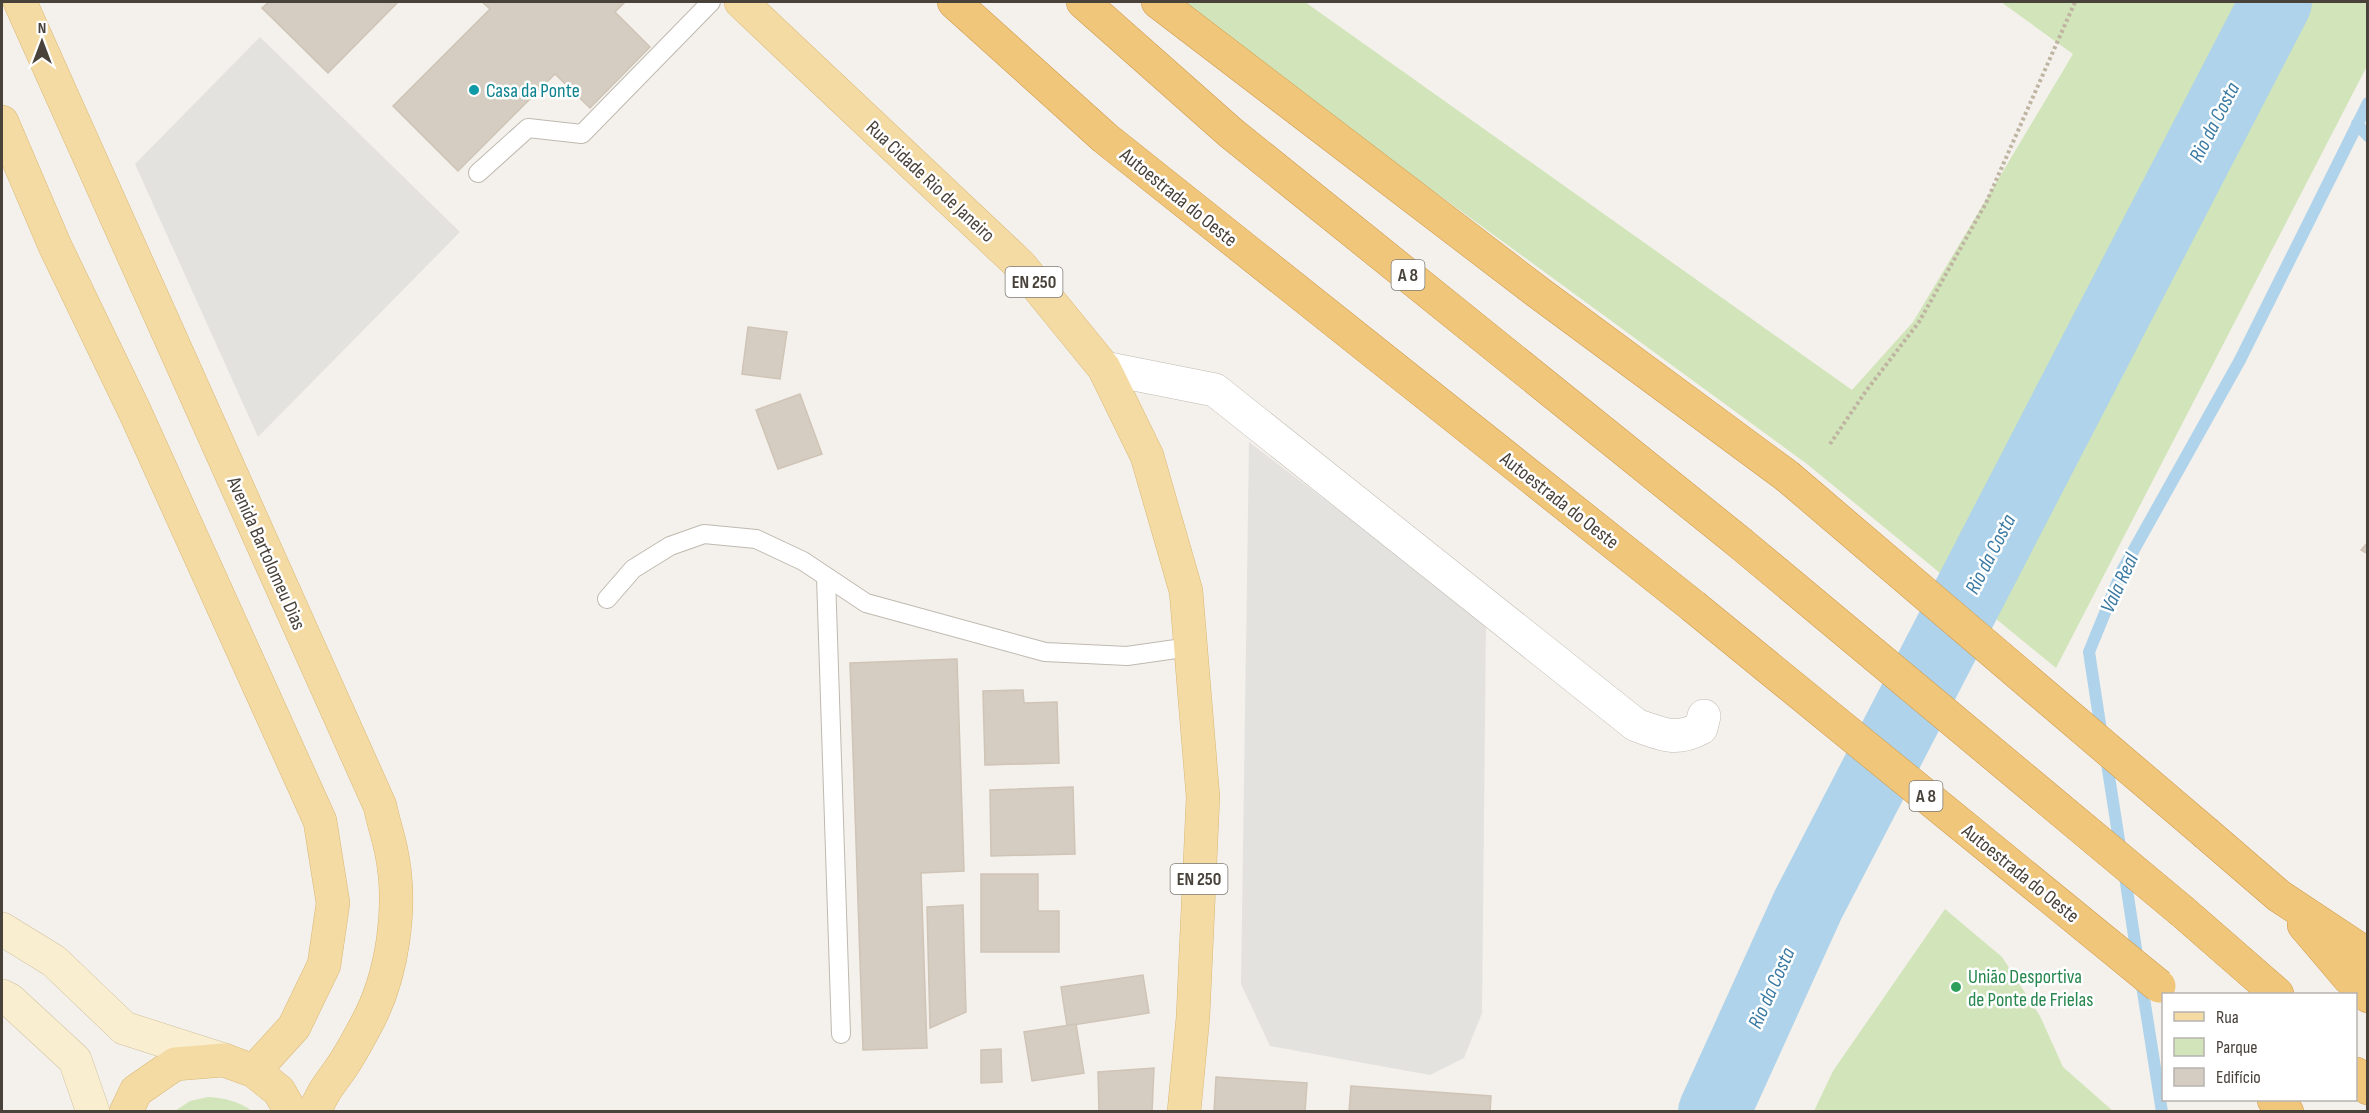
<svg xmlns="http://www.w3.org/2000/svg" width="2369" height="1113" viewBox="0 0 2369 1113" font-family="'Sofia Sans Condensed',sans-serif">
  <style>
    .green { fill: #d2e4b9 }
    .parking { fill: #e3e2df }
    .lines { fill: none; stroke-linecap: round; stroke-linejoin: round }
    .stream { stroke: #afd3ea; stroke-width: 12 }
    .river { stroke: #afd3ea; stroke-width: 72 }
    .building { fill: #d5cdc2; stroke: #cfc4b6; stroke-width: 1.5 }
    .lane-casing { stroke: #bfb9af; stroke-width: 20 }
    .street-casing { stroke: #bfb9af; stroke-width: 34 }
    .secondary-casing { stroke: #cfc1a0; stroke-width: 34 }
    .primary-casing { stroke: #d9b875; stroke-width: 34 }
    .highway-casing { stroke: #ce9a4b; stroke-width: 34 }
    .path { stroke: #bfb4a2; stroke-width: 4; stroke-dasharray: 3 3; stroke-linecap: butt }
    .lane { stroke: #fff; stroke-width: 18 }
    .street { stroke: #fff; stroke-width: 33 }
    .secondary { stroke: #faeed0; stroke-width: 33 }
    .primary { stroke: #f4dba4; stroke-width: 33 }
    .highway { stroke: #f0c67b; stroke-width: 33 }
    .highway-bridge-casing { stroke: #ce9a4b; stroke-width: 34; stroke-linecap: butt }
    .highway-bridge { stroke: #f0c67b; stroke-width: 33 }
    .culture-dot { fill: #0f9aa8; stroke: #fff; stroke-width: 2 }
    .leisure-dot { fill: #2e9e5b; stroke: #fff; stroke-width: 2 }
    .labels { text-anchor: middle; stroke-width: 5; stroke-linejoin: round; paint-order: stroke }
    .shield { fill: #fff; stroke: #7f7b75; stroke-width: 1.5 }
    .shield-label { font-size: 18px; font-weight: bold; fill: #48423a }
    .culture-label { font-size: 20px; fill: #0d838f; stroke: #fff; text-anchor: start }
    .street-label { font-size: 20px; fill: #48423a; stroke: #fff }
    .leisure-label { font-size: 20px; fill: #27864d; stroke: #fff; text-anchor: start }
    .water-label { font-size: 21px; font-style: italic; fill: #3b7aa2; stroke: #fff }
  </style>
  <rect width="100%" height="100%" fill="#f4f1ec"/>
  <g class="green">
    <path d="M1175,2H1305L1852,390L1913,322L2073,54L2001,2H2367V66L2056,668L1807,464Z"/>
    <path d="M1945,909L2002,957L2040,1016L2063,1067L2113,1111H1814L1833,1071Z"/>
    <path d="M208,1097C225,1098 238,1101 252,1111H175L190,1101Z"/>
  </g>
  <g class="parking">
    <path d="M260,37L460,232L258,437L135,164Z"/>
    <path d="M1249,442L1486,622L1482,1013L1464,1058L1430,1075L1270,1046L1241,984Z"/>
  </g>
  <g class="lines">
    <g class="stream">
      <path d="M2357,124L2368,136"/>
      <path d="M2102,737L2089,652L2122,571L2240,360L2368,103"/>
      <path d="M2106,757L2121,853"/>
      <path d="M2124,870L2138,962"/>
      <path d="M2141,979L2162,1112"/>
    </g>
    <path class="river" d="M1714,1112L1808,905L2276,2"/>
  </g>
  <g class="building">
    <path d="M269,2H398L328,73L262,8Z"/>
    <path d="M482,2H625L615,12L650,47L590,108L555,74L458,171L393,106L490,9Z"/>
    <path d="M748,327L787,332L780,379L742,374Z"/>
    <path d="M800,394L822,454L778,469L756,410Z"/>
    <path d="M2368,542V554L2361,550Z"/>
    <path d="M957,659L964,871L921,873L927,1048L863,1050L850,663Z"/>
    <path d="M1023,690L1024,703L1057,702L1059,763L985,765L983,691Z"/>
    <path d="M1073,787L1075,854L991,856L990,790Z"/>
    <path d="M981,874H1038V911H1059V952H981Z"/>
    <path d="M963,905L966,1012L930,1028L927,907Z"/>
    <path d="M1143,975L1149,1013L1067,1026L1061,987Z"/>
    <path d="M1076,1024L1084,1073L1032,1081L1024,1032Z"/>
    <path d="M1001,1049L1002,1082L981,1083V1050Z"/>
    <path d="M1154,1068L1152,1112H1099L1098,1072Z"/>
    <path d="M1216,1077L1307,1083L1305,1112H1214Z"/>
    <path d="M1351,1086L1491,1096L1490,1112H1349Z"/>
  </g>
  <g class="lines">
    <g class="lane-casing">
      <g id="lane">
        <path d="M478,173L528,128L582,134L711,2"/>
        <path d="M826,577L841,1034"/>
        <path d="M607,599L633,569L670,546L704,534L756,539L803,561L866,603L1045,652L1127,656L1190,647"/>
      </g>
    </g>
    <g class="street-casing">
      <path id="street" d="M1104,368L1215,390L1636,725C1662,734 1675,742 1701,728L1704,716"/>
    </g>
    <g class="secondary-casing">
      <g id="secondary">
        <path d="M2,929L54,961L124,1028L224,1060"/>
        <path d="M2,996L10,1000L75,1060L93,1112"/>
      </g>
    </g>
    <g class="primary-casing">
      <g id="primary">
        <path d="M20,2L380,806C383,821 388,835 391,850C403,905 393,976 366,1025C359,1038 352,1052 343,1065C332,1082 322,1091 315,1112"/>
        <path d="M741,2L1020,265L1104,368L1147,456L1186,591L1203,797L1193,1017L1184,1112"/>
        <path d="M2,122L55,246L135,412L320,821L333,903L324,965L294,1027L254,1071"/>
        <path d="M126,1112L136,1091L175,1064L224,1060L254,1071L279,1091L291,1112"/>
      </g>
    </g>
    <g class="highway-casing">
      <g id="highway">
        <path d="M954,2L1105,138L1693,606"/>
        <path d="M1083,2L1231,133L1739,542"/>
        <path d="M1158,2L1539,293L1787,476"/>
        <path d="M2207,834L2279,896L2368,955"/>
        <path d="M2183,912L2277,994"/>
        <path d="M2304,925L2349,978L2368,996"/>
        <path d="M2356,1074L2368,1088"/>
        <path d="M2274,1100L2287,1112"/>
      </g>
    </g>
    <path class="path" d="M1830,444L1866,391L1919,322L1986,203L2075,2"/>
    <use href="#lane" class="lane"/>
    <use href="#street" class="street"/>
    <use href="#secondary" class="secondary"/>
    <use href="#primary" class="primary"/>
    <use href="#highway" class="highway"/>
    <g class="highway-bridge-casing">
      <g id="highway-bridge">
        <path d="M1787,476L2207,834"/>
        <path d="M1739,542L2183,912"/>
        <path d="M1693,606L2159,986"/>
      </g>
    </g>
    <use href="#highway-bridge" class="highway-bridge"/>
  </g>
  <circle class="culture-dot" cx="474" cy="90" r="6"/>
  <circle class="leisure-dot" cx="1956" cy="987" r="6"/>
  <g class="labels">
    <g class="shield">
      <rect x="1391.5" y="260" width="33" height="30" rx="4.5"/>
      <rect x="1005.5" y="267" width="57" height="30" rx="4.5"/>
      <rect x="1909.5" y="781" width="33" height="30" rx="4.5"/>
      <rect x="1170.5" y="864" width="57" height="30" rx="4.5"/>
    </g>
    <g class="shield-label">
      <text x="1408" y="281">A 8</text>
      <text x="1034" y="288">EN 250</text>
      <text x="1926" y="802">A 8</text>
      <text x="1199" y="885">EN 250</text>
    </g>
    <g class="culture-label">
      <text x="486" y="97">Casa da Ponte</text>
    </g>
    <g class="street-label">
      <text transform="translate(931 181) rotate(43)" y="7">Rua Cidade Rio de Janeiro</text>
      <text transform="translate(1179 197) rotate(39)" y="7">Autoestrada do Oeste</text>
      <text transform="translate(1560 500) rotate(38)" y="7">Autoestrada do Oeste</text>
      <text transform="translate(267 553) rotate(66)" y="7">Avenida Bartolomeu Dias</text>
      <text transform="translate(2021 873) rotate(39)" y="7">Autoestrada do Oeste</text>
    </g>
    <g class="leisure-label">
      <text x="1968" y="983">União Desportiva<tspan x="1968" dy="23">de Ponte de Frielas</tspan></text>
    </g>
    <g class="water-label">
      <text transform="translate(2214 122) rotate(-63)" y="7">Rio da Costa</text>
      <text transform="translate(1990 554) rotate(-63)" y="7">Rio da Costa</text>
      <text transform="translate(2119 583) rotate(-65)" y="7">Vala Real</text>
      <text transform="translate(1771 988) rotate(-66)" y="7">Rio da Costa</text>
    </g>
  </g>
  <rect width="2369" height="1113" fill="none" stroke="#48423a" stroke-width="6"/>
  <rect x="2162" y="993" width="195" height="108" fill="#ffffff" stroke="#b6b3b0" stroke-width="1.5"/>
  <rect x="2174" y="1012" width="30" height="9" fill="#f4dba4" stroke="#b6b3b0" stroke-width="1.5"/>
  <text x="2216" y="1023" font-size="18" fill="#48423a">Rua</text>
  <rect x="2174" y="1038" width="30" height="18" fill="#d2e4b9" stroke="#b6b3b0" stroke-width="1.5"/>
  <text x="2216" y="1053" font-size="18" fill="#48423a">Parque</text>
  <rect x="2174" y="1068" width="30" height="18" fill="#d5cdc2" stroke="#b6b3b0" stroke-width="1.5"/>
  <text x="2216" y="1083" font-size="18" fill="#48423a">Edifício</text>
  <g transform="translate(42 42)" stroke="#ffffff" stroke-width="4.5" paint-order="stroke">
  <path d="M0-4.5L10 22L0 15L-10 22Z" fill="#48423a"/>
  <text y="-9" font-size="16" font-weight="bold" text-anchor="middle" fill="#48423a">N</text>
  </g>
</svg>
